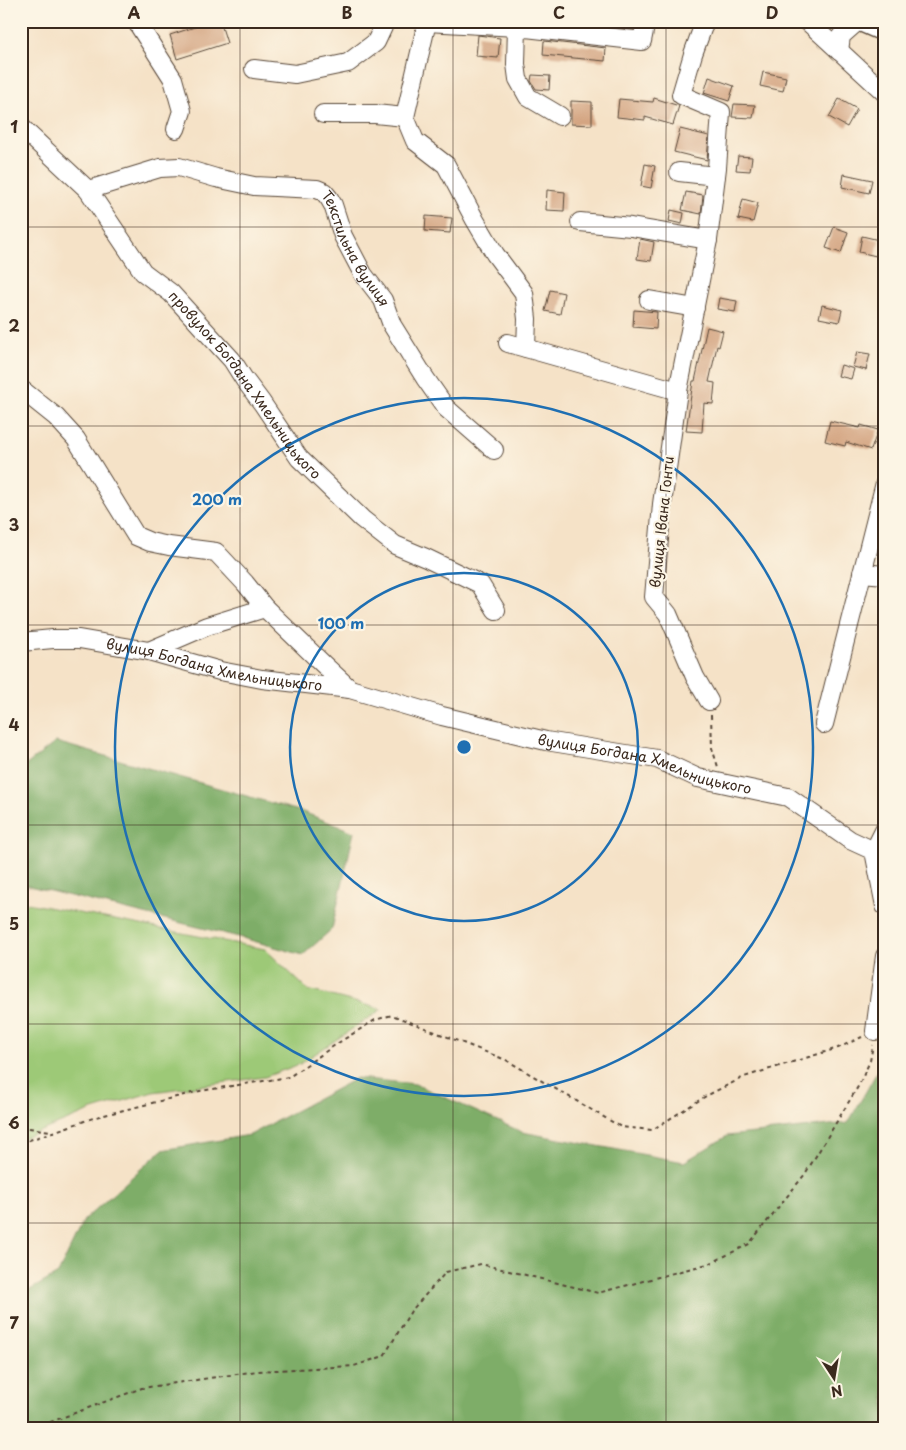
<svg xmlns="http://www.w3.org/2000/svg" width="906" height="1450" viewBox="0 0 906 1450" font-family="'Playpen Sans',sans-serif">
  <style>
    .green { fill: #9dc977; stroke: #6c7a4a }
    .forest { fill: #7ead68; stroke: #5c6c43 }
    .building { fill: #d4a582 }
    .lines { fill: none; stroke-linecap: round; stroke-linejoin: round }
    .minor-casing { stroke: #574637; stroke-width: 20 }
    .major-casing { stroke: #574637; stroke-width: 24 }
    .path { stroke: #574637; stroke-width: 2; stroke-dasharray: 4 4; stroke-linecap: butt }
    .minor { stroke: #fff; stroke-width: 18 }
    .major { stroke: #fff; stroke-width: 21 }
    .grid { fill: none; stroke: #3b2a1e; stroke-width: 1; stroke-opacity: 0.55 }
    .ring { fill: none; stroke: #1f6fb2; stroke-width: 2.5 }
    .labels { text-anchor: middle; stroke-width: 4.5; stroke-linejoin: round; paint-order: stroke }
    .street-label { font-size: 14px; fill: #3b2a1e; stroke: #fcf5e5 }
    .centre { fill: #1f6fb2; stroke: #fcf5e5; stroke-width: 2.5 }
    .ring-label { font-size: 15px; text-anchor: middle; font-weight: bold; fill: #1f6fb2; stroke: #fcf5e5; stroke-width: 4.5; stroke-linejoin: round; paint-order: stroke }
    .neatline { fill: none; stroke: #3b2a1e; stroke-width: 2 }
    .grid-label { font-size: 16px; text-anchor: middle; font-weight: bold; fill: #3b2a1e }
  </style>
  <rect width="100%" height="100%" fill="#fcf5e5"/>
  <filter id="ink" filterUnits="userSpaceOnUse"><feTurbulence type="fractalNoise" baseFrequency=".02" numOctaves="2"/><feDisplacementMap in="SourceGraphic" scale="10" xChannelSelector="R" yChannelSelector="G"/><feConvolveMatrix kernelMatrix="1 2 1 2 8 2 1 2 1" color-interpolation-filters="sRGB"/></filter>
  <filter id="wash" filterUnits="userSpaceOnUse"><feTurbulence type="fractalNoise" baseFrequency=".0096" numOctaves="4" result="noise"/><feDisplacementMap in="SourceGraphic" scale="20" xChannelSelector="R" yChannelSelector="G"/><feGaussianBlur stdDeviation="1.12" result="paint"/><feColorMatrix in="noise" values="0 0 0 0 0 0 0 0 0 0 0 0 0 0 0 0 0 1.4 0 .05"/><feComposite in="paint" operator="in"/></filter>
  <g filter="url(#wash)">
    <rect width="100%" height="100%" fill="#f5e2c7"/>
    <path class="green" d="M21,903H27L265,949L308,990L382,1009L300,1064L265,1077L153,1092L93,1110L21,1139Z"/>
    <g class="forest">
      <path d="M56,742L303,812L354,832L332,929L303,955L239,937L21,884V769Z"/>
      <path d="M885,1058V1429H21V1295L58,1274L84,1220L162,1150L250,1135L357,1078L415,1084L522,1132L684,1162L727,1136L848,1123Z"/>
    </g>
    <g id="blocks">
      <g class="building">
        <path d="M213,21H220L227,43L177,59L170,35Z"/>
        <path d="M478,35L500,38L498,58L476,56Z"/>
        <path d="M544,41L606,48L605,61L543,55Z"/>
        <path d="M763,72L786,77L783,91L760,86Z"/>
        <path d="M532,75L550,76L549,90L536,89L531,81Z"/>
        <path d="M709,77L734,86L729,101L704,93Z"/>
        <path d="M654,98L679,106L673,125L645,117V120L617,117L619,99L653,102Z"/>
        <path d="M839,99L857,109L847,127L829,117Z"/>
        <path d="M571,101L592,102V125L571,124Z"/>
        <path d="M734,104L755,105L753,118L732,117Z"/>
        <path d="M680,129L709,136L707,160L674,152Z"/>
        <path d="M738,156L752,157L750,171L736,170Z"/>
        <path d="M645,164L655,166L651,188L641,186Z"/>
        <path d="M844,174L872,180L869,193L842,187Z"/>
        <path d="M547,190L565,192L564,211L546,210Z"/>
        <path d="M686,192L703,195L701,214L682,210Z"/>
        <path d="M743,199L758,203L753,222L738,219Z"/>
        <path d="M671,210L684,213L682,224L669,221Z"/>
        <path d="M426,216L452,218L450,233L425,231Z"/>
        <path d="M834,227L848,232L841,253L826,248Z"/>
        <path d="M862,236L879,240L876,256L859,252Z"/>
        <path d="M640,239L654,242L651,261L637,259Z"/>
        <path d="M550,290L564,293L560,314L545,311Z"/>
        <path d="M719,298L737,301L735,312L717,309Z"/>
        <path d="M822,305L842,310L839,322L819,318Z"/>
        <path d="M634,310L657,312L656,329L633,327Z"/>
        <path d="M707,327L723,331L719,347L717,346L709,382L715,383L713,404L704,403L702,432L686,431L693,381H695Z"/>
        <path d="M857,352L870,354L866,370L853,367Z"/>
        <path d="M841,365L854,369L851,379L838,376Z"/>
        <path d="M830,421L860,428L861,425L878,430L871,450L846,442L845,446L825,441Z"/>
      </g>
    </g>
  </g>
  <g filter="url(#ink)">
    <use href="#blocks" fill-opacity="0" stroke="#574637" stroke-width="1"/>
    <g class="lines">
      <g class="minor-casing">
        <g id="minor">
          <path d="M136,21L173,79L182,111L176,129"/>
          <path d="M705,21L693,54L681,95L721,112L717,168L708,240L678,391L662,504L654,597L668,614L695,677L709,701"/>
          <path d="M807,21L885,93"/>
          <path d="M517,27L516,64L518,79L528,97L560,116"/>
          <path d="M839,51L841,36L858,21"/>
          <path d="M254,69L295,74L348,63L376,42L383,27L381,21"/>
          <path d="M323,114H375L405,117"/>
          <path id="s1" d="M21,127L88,190L143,272L171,293L232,360L244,379L262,403L299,458L362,519L395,545L426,558L480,584L496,610"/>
          <path d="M679,172L716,176"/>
          <path id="s2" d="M88,190L160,168L179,167L216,178L254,186L317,189L324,192L329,198L333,205L343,236L363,274L383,300L392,325L425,378L446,408L494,450"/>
          <path d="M580,222L631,227L708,240"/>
          <path d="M649,300L695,308"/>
          <path d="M508,343L678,391"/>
          <path d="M526,348L527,319L524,293L495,254L475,220L446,165L415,141L405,117L427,22L517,27L642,41L646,21"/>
          <path d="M21,389L56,417L76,439L136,536L150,542L169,546L216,552L245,583L265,608L323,664L350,689"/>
          <path d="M862,573L885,575"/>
          <path id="s3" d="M21,642L53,639H79L149,651L220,671L262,679L350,689L442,716L546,741L657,759L698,778L788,797L850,840L874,851L885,906"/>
          <path d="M149,651L207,626L265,608"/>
          <path d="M824,724L885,483"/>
          <path d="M874,851L885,829"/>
          <path d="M875,1031L885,956"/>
        </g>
      </g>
      <g class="major-casing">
        <path id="major" d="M862,21L885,31"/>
      </g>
      <g class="path">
        <path d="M711,715L712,748L718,767"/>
        <path d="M21,1127L51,1131"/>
        <path d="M21,1143L96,1117L200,1091L289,1077L338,1043L375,1020L392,1015L506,1060L621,1127L652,1130L706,1096L744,1077L838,1048L862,1037"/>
        <path d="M36,1429L37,1427L142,1388L257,1371L354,1366L384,1356L411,1311L446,1272L481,1264L598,1293L711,1263L749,1244L805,1174L859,1085L870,1061L873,1045"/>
      </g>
      <use href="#minor" class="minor"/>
      <use href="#major" class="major"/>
    </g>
  </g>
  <path class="grid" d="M240,21V1429M453,21V1429M666,21V1429M21,227H885M21,426H885M21,625H885M21,825H885M21,1024H885M21,1223H885"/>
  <g class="ring">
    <circle cx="464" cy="747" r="174"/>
    <circle cx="464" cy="747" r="349"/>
  </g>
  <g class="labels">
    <g class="street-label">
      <text dy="5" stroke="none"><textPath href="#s2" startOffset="308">Текстильна вулиця</textPath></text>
      <text dy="5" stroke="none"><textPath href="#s1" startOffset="344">провулок Богдана Хмельницького</textPath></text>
      <text transform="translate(662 522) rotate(-84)" y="5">вулиця Івана Гонти</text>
      <text dy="5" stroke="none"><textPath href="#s3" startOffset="196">вулиця Богдана Хмельницького</textPath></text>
      <text dy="5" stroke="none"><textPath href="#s3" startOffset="639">вулиця Богдана Хмельницького</textPath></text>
    </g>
  </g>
  <circle cx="464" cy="747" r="8" class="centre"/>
  <g class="ring-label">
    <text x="217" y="505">200 m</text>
    <text x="341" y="629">100 m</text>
  </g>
  <rect width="906" height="1450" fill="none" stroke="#fcf5e5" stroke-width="55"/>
  <g transform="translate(834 1378) rotate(168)" stroke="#fcf5e5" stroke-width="4" paint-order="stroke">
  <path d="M0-4L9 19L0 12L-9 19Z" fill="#3b2a1e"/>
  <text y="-8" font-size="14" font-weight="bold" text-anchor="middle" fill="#3b2a1e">N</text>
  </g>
  <rect x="28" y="28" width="850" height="1394" class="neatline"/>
  <g class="grid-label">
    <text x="134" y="19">A</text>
    <text x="347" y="19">B</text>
    <text x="559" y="19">C</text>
    <text x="772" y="19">D</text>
    <text x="14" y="133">1</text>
    <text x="14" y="332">2</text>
    <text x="14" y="531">3</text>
    <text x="14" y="731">4</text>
    <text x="14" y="930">5</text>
    <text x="14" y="1129">6</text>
    <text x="14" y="1329">7</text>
  </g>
</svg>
